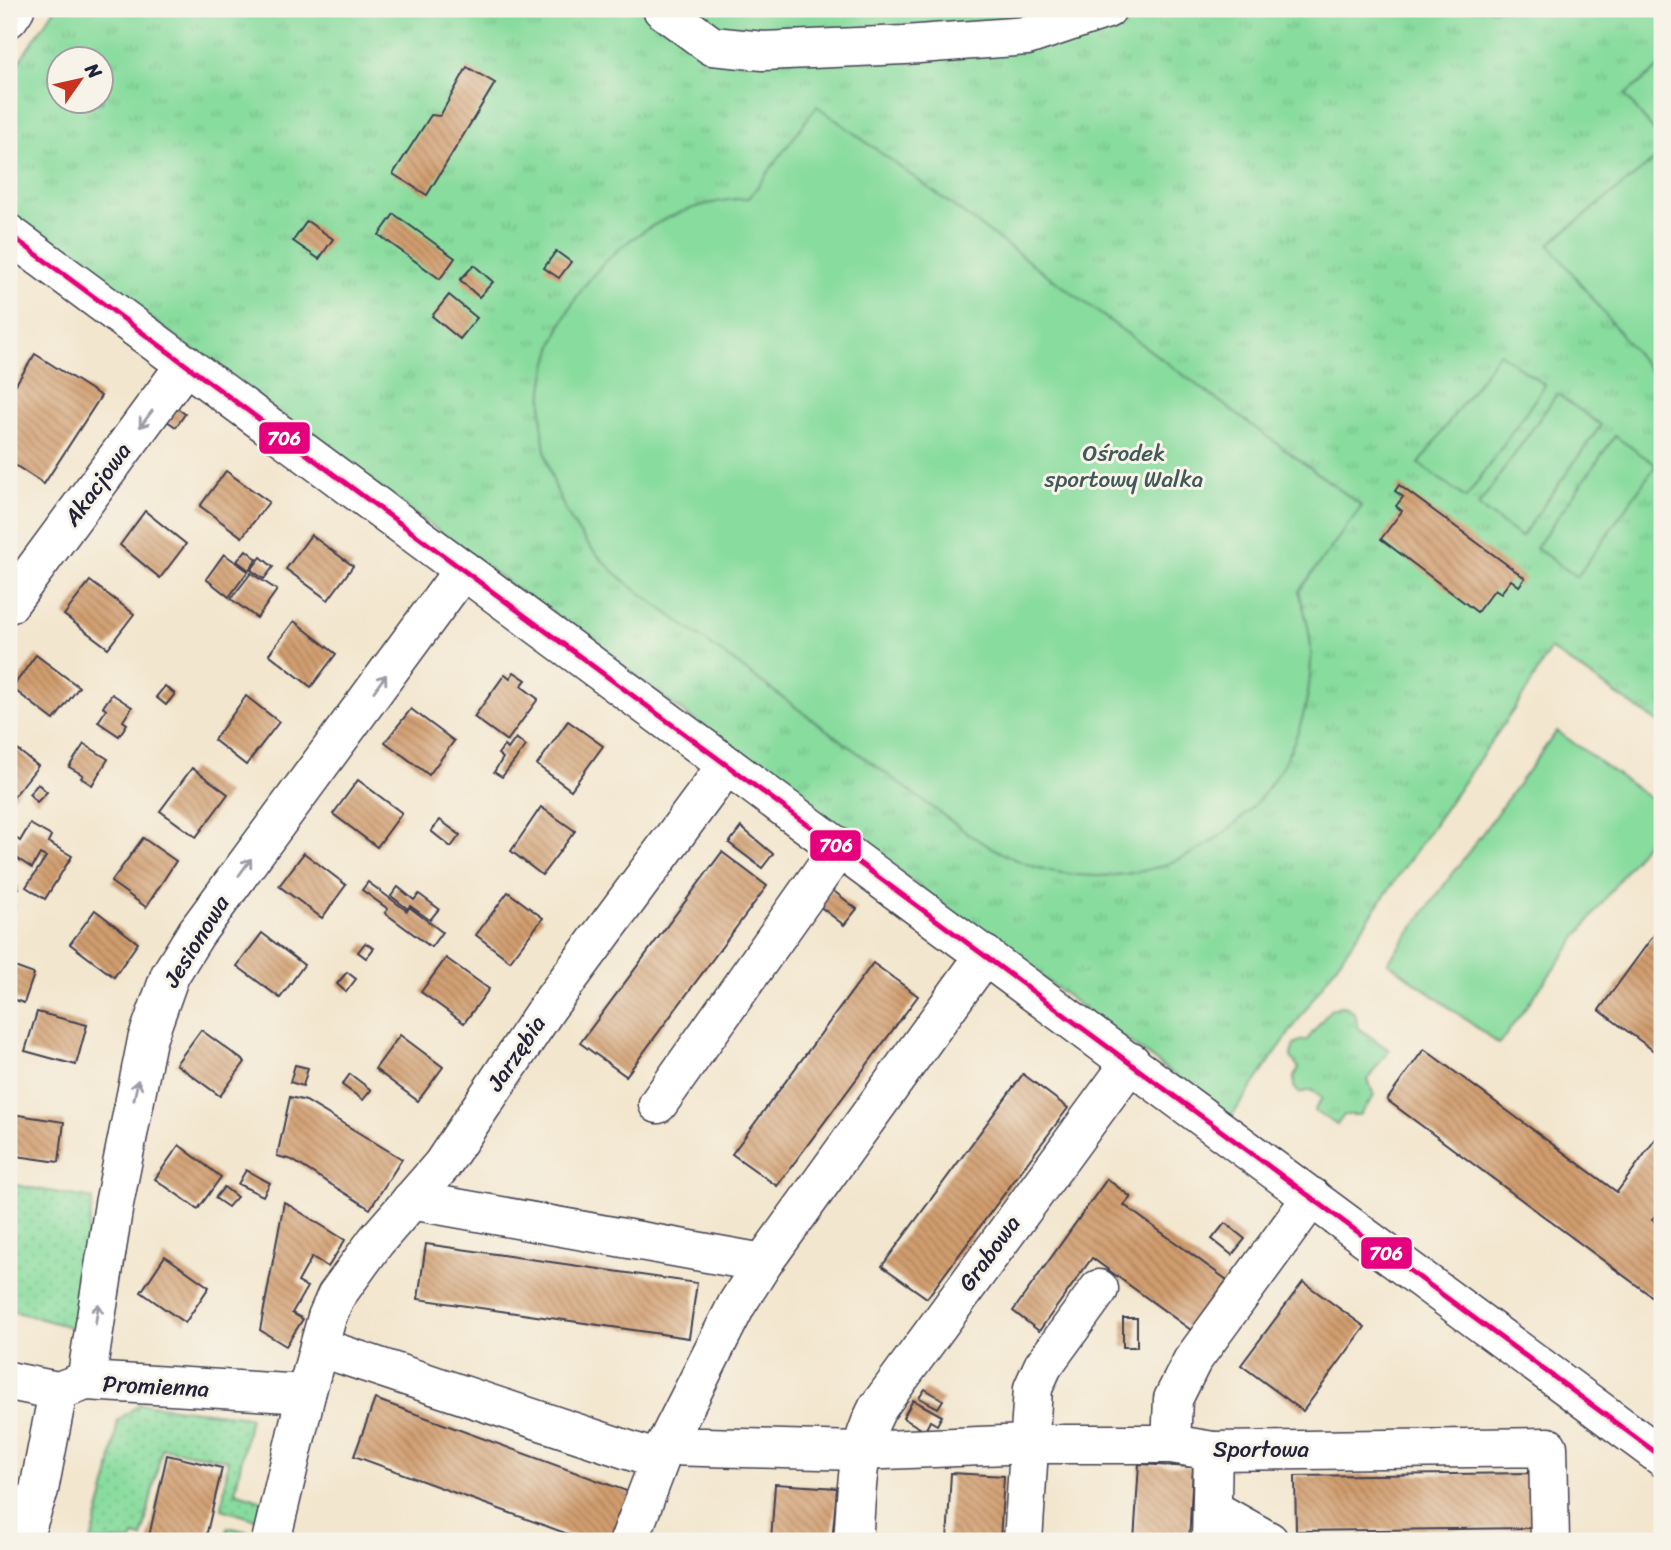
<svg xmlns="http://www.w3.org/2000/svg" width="1671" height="1550" viewBox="0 0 1671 1550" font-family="Sriracha,sans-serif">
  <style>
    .grass { fill: url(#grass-dots); stroke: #557f6c; stroke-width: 2 }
    .park { fill: url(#park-tufts); stroke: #557f6c; stroke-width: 2; fill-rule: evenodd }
    .pitch { fill: #88dc9e; stroke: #557f6c; stroke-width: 2 }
    .building { fill: url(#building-back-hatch) }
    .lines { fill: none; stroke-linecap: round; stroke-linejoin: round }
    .minor-casing { stroke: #413f51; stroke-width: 41 }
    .minor { stroke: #fff; stroke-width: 38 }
    .bus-1-casing { stroke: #f7f3e8; stroke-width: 10 }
    .bus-1 { stroke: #e5007d; stroke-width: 5 }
    .oneway { stroke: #9c9ca7 }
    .labels { text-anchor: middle; stroke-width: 6; stroke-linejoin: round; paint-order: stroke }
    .park-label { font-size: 23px; fill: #415a59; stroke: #f7f3e8 }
    .street-label { font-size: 23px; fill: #22223b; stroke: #f7f3e8 }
    .line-badge { stroke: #f7f3e8; stroke-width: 2.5 }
    .badge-label { font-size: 19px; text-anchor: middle; font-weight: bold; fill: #fff }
  </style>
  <defs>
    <pattern id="grass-dots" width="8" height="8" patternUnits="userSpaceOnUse" patternTransform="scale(1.75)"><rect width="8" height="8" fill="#88dc9e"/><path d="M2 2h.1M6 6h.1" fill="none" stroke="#75bc89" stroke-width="1.8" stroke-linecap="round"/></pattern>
    <pattern id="park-tufts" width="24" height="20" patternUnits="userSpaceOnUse" patternTransform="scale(1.75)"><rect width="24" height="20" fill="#88dc9e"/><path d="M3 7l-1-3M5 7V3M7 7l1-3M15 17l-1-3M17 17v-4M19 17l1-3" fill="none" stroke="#75bc89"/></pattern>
    <pattern id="building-back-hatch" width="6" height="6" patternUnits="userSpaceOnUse" patternTransform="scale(1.75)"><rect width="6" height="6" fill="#d19d6e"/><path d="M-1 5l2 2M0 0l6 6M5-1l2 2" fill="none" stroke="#a9805c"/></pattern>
  </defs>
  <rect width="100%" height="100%" fill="#f7f3e8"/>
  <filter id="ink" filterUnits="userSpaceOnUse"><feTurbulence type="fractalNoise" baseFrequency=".0143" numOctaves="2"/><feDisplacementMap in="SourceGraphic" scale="14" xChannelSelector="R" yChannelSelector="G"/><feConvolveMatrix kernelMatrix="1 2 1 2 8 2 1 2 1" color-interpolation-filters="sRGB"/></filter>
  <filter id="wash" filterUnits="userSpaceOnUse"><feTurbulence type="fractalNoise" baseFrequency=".00686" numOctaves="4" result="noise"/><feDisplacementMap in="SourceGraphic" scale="28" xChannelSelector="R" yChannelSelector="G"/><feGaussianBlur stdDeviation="1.57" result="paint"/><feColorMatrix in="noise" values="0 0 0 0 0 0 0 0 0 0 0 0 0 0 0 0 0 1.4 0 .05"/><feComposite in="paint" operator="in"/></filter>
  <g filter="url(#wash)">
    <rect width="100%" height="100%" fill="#f3e6ce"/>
    <g class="grass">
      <path d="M9,1184L93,1199L74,1328L9,1310Z"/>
      <path d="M140,1404L250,1417L235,1492L263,1501L257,1520L222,1509L228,1460L162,1448L142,1538L134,1536L132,1541H91L109,1475L118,1420Z"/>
      <path d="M228,1527L265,1536L264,1541H224Z"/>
    </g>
    <g class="park">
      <path d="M55,9H1662V725L1550,649L1528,689L1231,1117L19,221L9,199V76ZM60,60H102V102H60Z"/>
      <path d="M1340,1006C1352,1006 1358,1016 1357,1027L1389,1050L1368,1079L1374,1096L1360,1115H1344L1337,1125L1314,1111L1322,1098L1311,1090L1299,1093L1294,1087V1077L1299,1068L1291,1057C1292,1046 1295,1040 1307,1040L1330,1010Z"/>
    </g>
    <g class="pitch">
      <path d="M1662,65V141L1625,95Z"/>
      <path d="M817,106L1362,506L1299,591C1305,614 1312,635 1311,659C1309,790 1195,895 1062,873C1028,868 999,853 970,835L632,587C605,565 582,542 566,511C493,370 594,206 749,198Z"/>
      <path d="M1662,154V386L1549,244Z"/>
      <path d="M1499,353L1545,385L1466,498L1419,464Z"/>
      <path d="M1557,394L1601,425L1521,537L1478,506Z"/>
      <path d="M1615,436L1656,465L1577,577L1536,548Z"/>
      <path d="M1557,731L1662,807V821L1499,1044L1388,962Z"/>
    </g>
    <g id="blocks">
      <g class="building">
        <path d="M467,67L495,83L427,195L393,174L431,115L440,116Z"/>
        <path d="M394,214L455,258L440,279L379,235Z"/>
        <path d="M307,221L333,239L319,259L293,241Z"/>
        <path d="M556,251L571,262L559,278L544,268Z"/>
        <path d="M474,265L493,282L479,297L460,280Z"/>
        <path d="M449,295L477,318L460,339L432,316Z"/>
        <path d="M35,354L101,396L44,484L9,461V395Z"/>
        <path d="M177,408L185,414L176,427L167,421Z"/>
        <path d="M226,471L269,502L242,537L200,506Z"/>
        <path d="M1399,485L1525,578L1519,586L1511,580L1501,593L1495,589L1477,612L1381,539L1402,511L1396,506L1403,497L1395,491Z"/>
        <path d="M145,511L186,544L160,578L120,545Z"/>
        <path d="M311,535L353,566L328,600L286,569Z"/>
        <path d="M246,550L257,559L249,570L237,561Z"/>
        <path d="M224,554L248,571L229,597L206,579Z"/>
        <path d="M261,557L273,567L264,579L251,570Z"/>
        <path d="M251,573L277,590L257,618L231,599Z"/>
        <path d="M90,581L134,614L108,648L64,615Z"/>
        <path d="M294,621L336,654L311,687L269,654Z"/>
        <path d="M36,655L79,687L54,720L12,688Z"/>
        <path d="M514,672L526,680L521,686L538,699L507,741L474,717L505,674L510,678Z"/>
        <path d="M165,686L175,694L166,705L156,697Z"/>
        <path d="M112,694L132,707L123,721L127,724L119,736L98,722L106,710L103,707Z"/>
        <path d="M246,696L279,722L246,765L214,740Z"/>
        <path d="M411,709L454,741L429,775L385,742Z"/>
        <path d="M568,721L603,746L571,790L537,765Z"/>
        <path d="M516,738L526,746L502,777L494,772L503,758L498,754L504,746L508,749Z"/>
        <path d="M9,743L38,766L12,799L9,796Z"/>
        <path d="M84,744L108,759L92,785L81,778L83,775L69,767Z"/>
        <path d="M192,768L228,794L196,837L160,811Z"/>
        <path d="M358,780L402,813L377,847L333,814Z"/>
        <path d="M38,784L47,792L37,802L29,794Z"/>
        <path d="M541,807L575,831L542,875L511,851Z"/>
        <path d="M440,820L460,835L451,847L431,831Z"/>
        <path d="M30,824L51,836L48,842L72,856L45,899L26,887L46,857L40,854L32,868L9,853L10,834L20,841Z"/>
        <path d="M741,827L773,854L762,868L729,843Z"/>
        <path d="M143,838L176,861L146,907L111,882Z"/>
        <path d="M722,852L767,886L626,1076L580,1043Z"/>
        <path d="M304,853L346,885L322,918L279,886Z"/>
        <path d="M9,873L19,888L9,894Z"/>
        <path d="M368,882L407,911L409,907L442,932L431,947L385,913L388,909L362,890Z"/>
        <path d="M398,887L414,900L419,894L439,909L430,920L410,906L408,909L391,896Z"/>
        <path d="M831,889L857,909L844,925L818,905Z"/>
        <path d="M508,892L543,918L510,961L476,935Z"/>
        <path d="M9,902L16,905L9,919Z"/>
        <path d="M95,910L138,943L114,977L70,944Z"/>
        <path d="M1662,924V1057L1599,1010Z"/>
        <path d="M262,933L304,965L280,998L237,966Z"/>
        <path d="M365,943L374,948L366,958L358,952Z"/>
        <path d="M446,958L489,989L464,1023L421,992Z"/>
        <path d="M873,963L918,996L777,1186L732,1154Z"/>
        <path d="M9,965L34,974L24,1003L9,998Z"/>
        <path d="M347,972L356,979L346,992L337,984Z"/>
        <path d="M37,1012L87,1025L76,1065L25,1051Z"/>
        <path d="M201,1030L245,1062L220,1096L176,1064Z"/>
        <path d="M400,1035L443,1067L418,1101L375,1069Z"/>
        <path d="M1424,1049L1617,1192L1662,1130V1206L1652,1220L1662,1227V1304L1387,1100Z"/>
        <path d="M295,1065L308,1068L303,1086L290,1082Z"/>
        <path d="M350,1074L371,1090L363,1100L342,1085Z"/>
        <path d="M1023,1074L1068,1108L927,1298L882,1266Z"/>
        <path d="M290,1097L306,1101L402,1159L370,1209L292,1160L277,1156Z"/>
        <path d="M12,1114L64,1122L59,1162L9,1155Z"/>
        <path d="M179,1145L221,1177L198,1209L155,1179Z"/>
        <path d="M246,1170L270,1183L263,1196L238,1184Z"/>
        <path d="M1107,1179L1131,1197L1124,1205L1227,1280L1191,1330L1092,1258L1039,1331L1013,1311Z"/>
        <path d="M224,1187L237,1197L228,1207L215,1198Z"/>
        <path d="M284,1202L345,1240L328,1267L312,1257L298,1282L307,1287L292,1313L303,1319L286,1346L260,1330Z"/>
        <path d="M1225,1223L1245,1239L1232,1255L1212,1239Z"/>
        <path d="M426,1244L697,1283L689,1338L418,1299Z"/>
        <path d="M165,1256L209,1287L185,1323L141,1292Z"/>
        <path d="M1303,1282L1365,1327L1303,1411L1241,1365Z"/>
        <rect x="1123" y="1318" width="14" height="29"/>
        <path d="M925,1389L943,1400L938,1408L919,1398Z"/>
        <path d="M375,1399L632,1493L614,1541H587L354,1456Z"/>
        <path d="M913,1400L942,1416L937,1425L930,1421L925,1431L903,1418Z"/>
        <path d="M167,1455L222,1468L205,1541H148Z"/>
        <path d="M1139,1464L1193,1467L1189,1541H1134Z"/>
        <path d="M951,1473L1004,1476L1000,1541H947Z"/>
        <path d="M1531,1473L1532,1528L1296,1531L1295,1476Z"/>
        <path d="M775,1484L837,1488L832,1541H771Z"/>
      </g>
    </g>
  </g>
  <g filter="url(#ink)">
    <use href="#blocks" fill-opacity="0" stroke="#413f51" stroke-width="2"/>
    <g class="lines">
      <g class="minor-casing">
        <g id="minor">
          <path d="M662,9L712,46L763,51L905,45L1027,36L1107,9"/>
          <path d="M9,18L15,9"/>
          <path d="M9,234L1662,1457"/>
          <path d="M9,604L186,364"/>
          <path d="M985,955L763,1263L737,1304L665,1446L860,1451L1029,1444H1171L1213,1451L1548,1447L1550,1541"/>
          <path d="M658,1104L839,848"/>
          <path d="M411,1200L763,1263"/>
          <path d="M319,1347L658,1460"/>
          <path d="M9,1381L58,1391L86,1381L306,1394"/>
          <path d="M86,1381L114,1204L147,1040L170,975L196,933L463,570"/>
          <path d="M1171,1444L1173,1399L1192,1361L1312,1197"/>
          <path d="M1212,1509L1269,1541"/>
          <path d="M22,1541L39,1490L58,1391"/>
          <path d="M271,1541L306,1394L327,1317L336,1296L376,1241L442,1165L547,1008L727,765"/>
          <path d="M629,1541L665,1446"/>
          <path d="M853,1541C857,1496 855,1450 877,1409L1131,1062"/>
          <path d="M1023,1541L1033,1388L1043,1366L1099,1289"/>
          <path d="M1211,1541L1213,1451"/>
        </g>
      </g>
      <use href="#minor" class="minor"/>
      <g class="bus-1-casing">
        <path id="bus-1" d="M9,234L1662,1457"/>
      </g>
      <use href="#bus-1" class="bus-1"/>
    </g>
    <defs><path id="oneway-shaft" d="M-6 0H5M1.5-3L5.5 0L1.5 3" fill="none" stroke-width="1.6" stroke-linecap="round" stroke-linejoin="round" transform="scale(1.75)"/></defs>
    <g class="oneway">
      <use href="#oneway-shaft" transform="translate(146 419) rotate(127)"/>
      <use href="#oneway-shaft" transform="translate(380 683) rotate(-54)"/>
      <use href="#oneway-shaft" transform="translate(245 867) rotate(-54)"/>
      <use href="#oneway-shaft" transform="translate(136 1090) rotate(-78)"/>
      <use href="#oneway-shaft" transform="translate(97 1314) rotate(-81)"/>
    </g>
  </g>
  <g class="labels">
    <g class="park-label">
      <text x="1124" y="461">Ośrodek<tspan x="1124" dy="26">sportowy Walka</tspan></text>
    </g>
    <g class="street-label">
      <text transform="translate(97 484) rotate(-54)" y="8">Akacjowa</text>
      <text transform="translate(196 941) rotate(-58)" y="8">Jesionowa</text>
      <text transform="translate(516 1053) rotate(-56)" y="8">Jarzębia</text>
      <text transform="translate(989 1253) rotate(-54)" y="8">Grabowa</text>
      <text transform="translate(156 1386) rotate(3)" y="8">Promienna</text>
      <text x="1261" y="1457">Sportowa</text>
    </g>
  </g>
  <g class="line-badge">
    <rect x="258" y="421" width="53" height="34" rx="7" fill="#e5007d"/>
    <rect x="809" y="829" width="53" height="33" rx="7" fill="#e5007d"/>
    <rect x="1360" y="1236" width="53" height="34" rx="7" fill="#e5007d"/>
  </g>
  <g class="badge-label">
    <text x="284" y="445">706</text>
    <text x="836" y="852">706</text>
    <text x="1386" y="1260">706</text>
  </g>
  <rect width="1671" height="1550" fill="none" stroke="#f7f3e8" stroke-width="35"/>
  <g transform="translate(80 80) rotate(56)"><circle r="33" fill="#f7f3e8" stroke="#a29fa3" stroke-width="2"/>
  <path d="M0-5L12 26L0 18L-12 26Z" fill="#c8321e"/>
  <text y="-10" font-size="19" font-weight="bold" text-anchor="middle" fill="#22223b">N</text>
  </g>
</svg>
